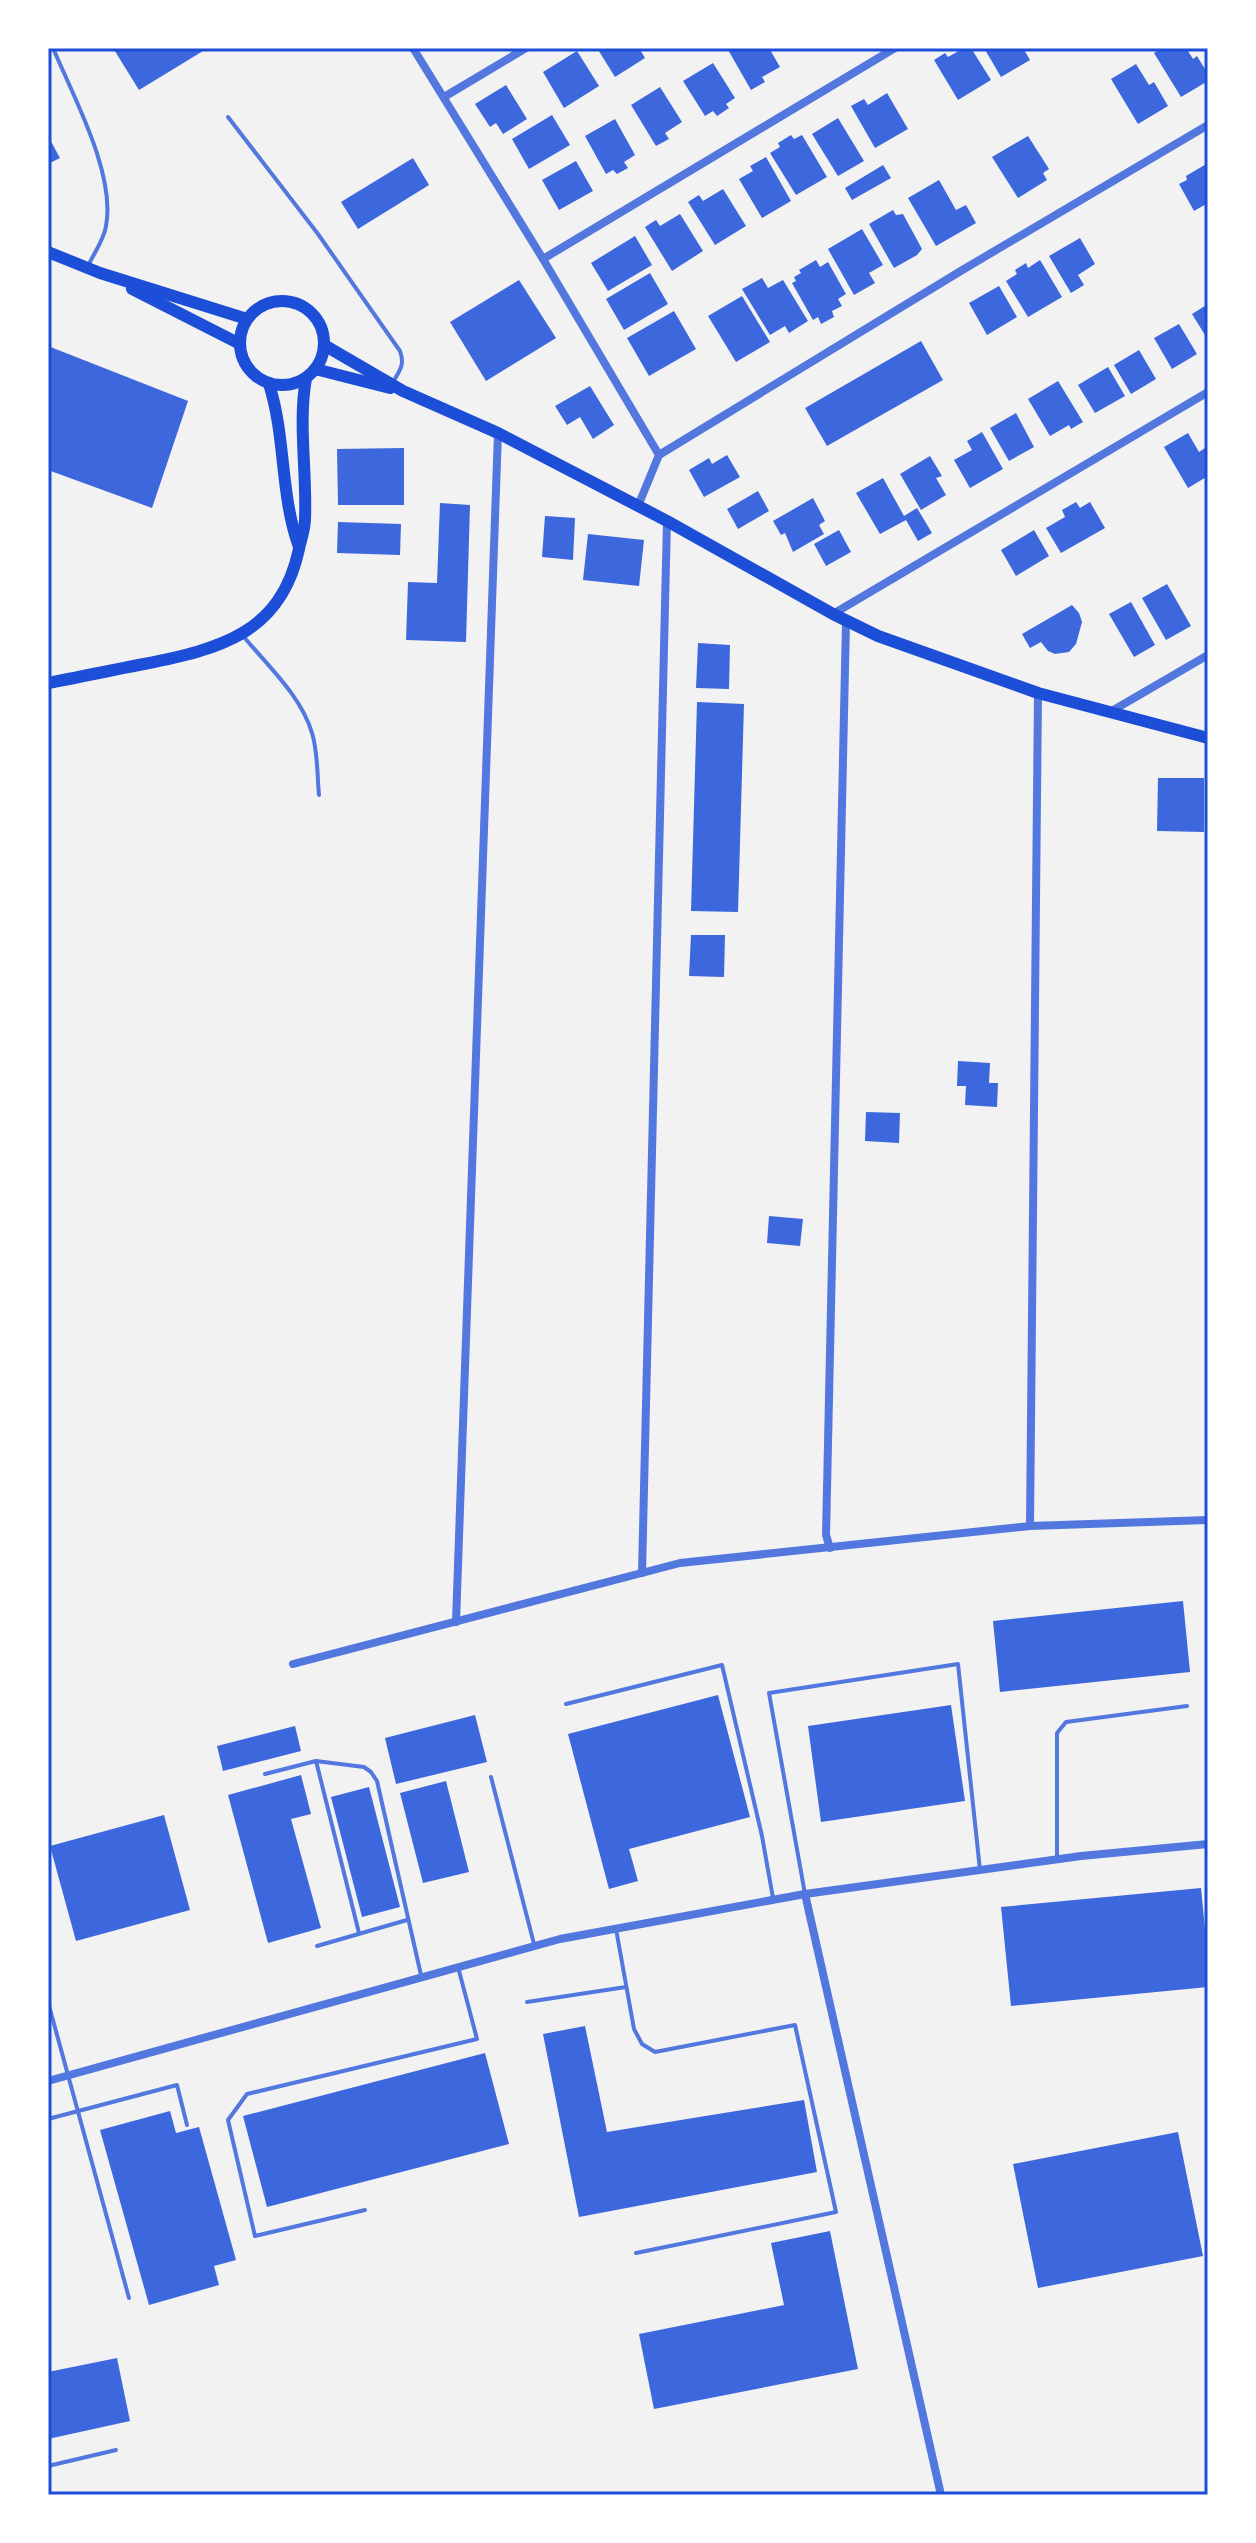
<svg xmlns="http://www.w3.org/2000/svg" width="1256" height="2543" viewBox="0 0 1256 2543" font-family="'DM Sans',sans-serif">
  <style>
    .building { fill: #3d67dc }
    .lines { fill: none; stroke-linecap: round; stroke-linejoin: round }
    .service { stroke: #5277de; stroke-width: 4 }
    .minor { stroke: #5277de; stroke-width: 8 }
    .secondary { stroke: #1d4ed8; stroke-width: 12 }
    .neatline { fill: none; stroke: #1d4ed8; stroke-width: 3 }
  </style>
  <rect width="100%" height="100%" fill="#f2f2f2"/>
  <g class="building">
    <path d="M113,48H208L139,90Z"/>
    <path d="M597,48H639L645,58L615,77Z"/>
    <path d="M727,48H769L780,67L762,77L765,82L751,90Z"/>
    <path d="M964,48H971L991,80L958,100L934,60L945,53L948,57Z"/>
    <path d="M984,48H1023L1030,60L1001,77Z"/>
    <path d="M1162,48H1186L1193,59L1197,56L1208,74V81L1181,97L1154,53Z"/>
    <path d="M577,51L599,86L564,108L543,72Z"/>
    <path d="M713,63L735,98L726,104L729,108L717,116L713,111L705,116L683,81Z"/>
    <path d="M1136,64L1149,85L1154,82L1168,106L1138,124L1111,79Z"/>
    <path d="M506,85L527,119L503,134L496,123L490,127L475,104Z"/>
    <path d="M660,87L682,122L665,133L669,139L656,146L631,105Z"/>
    <path d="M887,93L908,129L875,148L851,106L864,99L868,105Z"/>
    <path d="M552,115L570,145L529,169L512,139Z"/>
    <path d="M838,118L864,161L838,176L812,134Z"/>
    <path d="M615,119L635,155L624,162L628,168L617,174L613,170L606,174L585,136Z"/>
    <path d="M791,135L794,139L802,135L827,177L796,195L770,153L780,147L778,143Z"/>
    <path d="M48,136L60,158L48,164Z"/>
    <path d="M1028,136L1049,169L1043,173L1047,180L1018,198L992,157Z"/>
    <path d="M766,157L791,201L762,218L739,179L753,171L750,166Z"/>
    <path d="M413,158L429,185L358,229L341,202Z"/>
    <path d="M576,161L593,191L559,210L542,180Z"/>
    <path d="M1208,163V203L1194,211L1179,184L1187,180L1186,176Z"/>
    <path d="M883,165L891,178L852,200L845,188Z"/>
    <path d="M939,180L956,210L966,205L976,223L936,246L908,198Z"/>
    <path d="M723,189L746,226L715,245L688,202L699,195L703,201Z"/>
    <path d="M893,210L896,215L903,214L922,249L917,255L894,268L869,224Z"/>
    <path d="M680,214L703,251L672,271L645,227L656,220L660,226Z"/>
    <path d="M862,229L883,265L869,273L875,283L854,295L828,249Z"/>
    <path d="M635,236L652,265L608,291L591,263Z"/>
    <path d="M1080,238L1095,264L1078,275L1084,285L1071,293L1049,256Z"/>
    <path d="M816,260L820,267L828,262L846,294L838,299L842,306L832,311L834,317L821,324L818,317L813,320L792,283L796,281L794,277L801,273L799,270Z"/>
    <path d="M1040,260L1062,297L1028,317L1006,281L1017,274L1015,270L1026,263L1028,268Z"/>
    <path d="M650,273L668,304L624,330L606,299Z"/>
    <path d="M762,278L768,288L783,280L808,321L789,333L785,326L770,335L742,289Z"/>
    <path d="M519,280L556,338L486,381L450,322Z"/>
    <path d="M999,286L1017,317L987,335L969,303Z"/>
    <path d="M742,296L770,342L736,362L708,316Z"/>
    <path d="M1208,304V340L1192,314Z"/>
    <path d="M674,311L696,349L649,376L627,338Z"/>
    <path d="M1179,324L1197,354L1172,369L1154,338Z"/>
    <path d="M921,341L943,380L827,446L805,408Z"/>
    <path d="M48,346L188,401L152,508L48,470Z"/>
    <path d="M1139,350L1156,379L1131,394L1114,365Z"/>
    <path d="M1108,367L1125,396L1095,413L1078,385Z"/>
    <path d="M1058,381L1083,422L1071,429L1069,425L1050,436L1028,399Z"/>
    <path d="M590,386L614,425L593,439L580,417L567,425L555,406Z"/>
    <path d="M1016,413L1034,447L1009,461L990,428Z"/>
    <path d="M982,432L1003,469L970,488L954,460L972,450L967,441Z"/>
    <path d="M1188,433L1199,452L1208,446V476L1188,488L1164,447Z"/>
    <path d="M404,448V505H338L337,449Z"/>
    <path d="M727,455L740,477L704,497L689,470L709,458L712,464Z"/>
    <path d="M930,456L942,476L936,478L946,495L921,510L900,474Z"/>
    <path d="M883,478L904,516L917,508L932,533L918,541L906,520L880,534L856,493Z"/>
    <path d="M758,491L769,511L738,529L727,509Z"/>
    <path d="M813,498L825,521L819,525L824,534L793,552L785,533L781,535L773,521Z"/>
    <path d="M1076,502L1080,508L1090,502L1105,528L1061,553L1046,528L1065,517L1062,510Z"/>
    <path d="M440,503L470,505L466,642L406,640L408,582L437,583Z"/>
    <path d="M545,516L575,518L573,560L542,557Z"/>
    <path d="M338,522L401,524L400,555L337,553Z"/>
    <path d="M839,530L851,552L826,566L814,544Z"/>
    <path d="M1034,530L1049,556L1016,576L1001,550Z"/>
    <path d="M588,534L644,540L639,586L583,580Z"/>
    <path d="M1167,584L1191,626L1166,640L1142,598Z"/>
    <path d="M1131,602L1155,645L1134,657L1109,614Z"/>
    <path d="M1072,605L1079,613L1082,622L1076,644L1069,652L1055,654L1048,651L1041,642L1030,648L1022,634Z"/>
    <path d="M698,643L730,645L729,689L696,688Z"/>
    <path d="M697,702L744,704L738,912L691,911Z"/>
    <path d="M1158,778H1204V832L1157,831Z"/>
    <path d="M691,935H725L724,977L689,976Z"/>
    <path d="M958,1061L990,1063L989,1083H998L997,1107L965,1105L966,1086H957Z"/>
    <path d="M866,1112L900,1113L899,1143L865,1141Z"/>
    <path d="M769,1216L803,1219L800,1246L767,1243Z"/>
    <path d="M1183,1601L1190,1672L1000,1692L993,1621Z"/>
    <path d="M718,1695L750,1817L629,1849L638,1881L609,1889L568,1734Z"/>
    <path d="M951,1705L965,1801L821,1822L808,1726Z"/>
    <path d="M475,1715L487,1762L396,1784L385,1738Z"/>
    <path d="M295,1726L301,1751L223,1771L217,1746Z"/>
    <path d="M301,1775L311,1814L291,1819L321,1928L268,1943L228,1795Z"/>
    <path d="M446,1781L469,1872L423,1883L400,1793Z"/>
    <path d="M369,1787L400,1907L362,1917L331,1797Z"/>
    <path d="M164,1815L190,1910L76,1941L50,1846Z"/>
    <path d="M1201,1888L1208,1960V1987L1011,2006L1001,1907Z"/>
    <path d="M585,2026L607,2132L804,2100L817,2172L579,2217L543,2034Z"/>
    <path d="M485,2053L509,2144L267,2207L243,2116Z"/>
    <path d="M170,2111L176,2133L199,2127L236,2260L214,2266L219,2285L149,2305L100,2130Z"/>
    <path d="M1178,2132L1203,2256L1038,2288L1013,2164Z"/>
    <path d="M830,2231L858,2369L654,2409L639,2334L784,2305L771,2243Z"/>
    <path d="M117,2358L130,2421L48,2439V2372Z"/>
  </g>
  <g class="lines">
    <g class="service">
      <path d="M53,48C73,96 116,174 106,226C104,240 94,253 88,266"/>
      <path d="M228,117L318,234L400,351C405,365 400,370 393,382"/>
      <path d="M244,637C268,666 301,696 312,733C318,752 317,774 319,795"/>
      <path d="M566,1704L722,1665L762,1836L773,1898"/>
      <path d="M316,1761L359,1933"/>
      <path d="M265,1774L316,1761L364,1767L371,1772L377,1781L421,1975"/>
      <path d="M491,1777L534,1944"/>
      <path d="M1057,1859V1733L1066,1722L1187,1706"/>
      <path d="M805,1894L769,1693L958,1664L980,1870"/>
      <path d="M616,1929L634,2029L642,2044L655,2052L795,2025L836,2212L636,2253"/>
      <path d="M317,1946L407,1920"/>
      <path d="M48,2002L129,2298"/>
      <path d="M527,2002L626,1987"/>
      <path d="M48,2119L177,2085L187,2125"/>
      <path d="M365,2210L255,2236L228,2120L247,2094L477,2039L458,1967"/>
      <path d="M48,2466L116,2450"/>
    </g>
    <g class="minor">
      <path d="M413,48L543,259L659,455"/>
      <path d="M444,97L526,48"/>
      <path d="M543,259L895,48"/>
      <path d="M638,506L659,455L964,269L1208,125"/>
      <path d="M833,614L1208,392"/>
      <path d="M1110,712L1208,655"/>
      <path d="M1030,1526L1038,693"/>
      <path d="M830,1548L826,1535L846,622"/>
      <path d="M642,1573L667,521"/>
      <path d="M456,1622L498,433"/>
      <path d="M293,1664L680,1563L1030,1526L1208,1520"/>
      <path d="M805,1894L941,2495"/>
      <path d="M48,2081L560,1939L805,1894L1081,1856L1208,1844"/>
    </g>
    <g class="secondary">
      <path d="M48,252L100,273L247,319"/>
      <path d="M132,289L240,344"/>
      <circle cx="282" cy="343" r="42"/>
      <path d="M324,345L403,391L498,433L667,521L833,614L878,636L1038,693L1208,738"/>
      <path d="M315,369L390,388"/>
      <path d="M269,384C286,437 280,495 299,547"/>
      <path d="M48,683C80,677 112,670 144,664C219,649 281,634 299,549C301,539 305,529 305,519C307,471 298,425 306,378"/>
    </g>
  </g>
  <rect width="1256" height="2543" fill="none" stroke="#ffffff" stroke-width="100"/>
  <rect x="50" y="50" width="1156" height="2443" class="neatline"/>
</svg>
